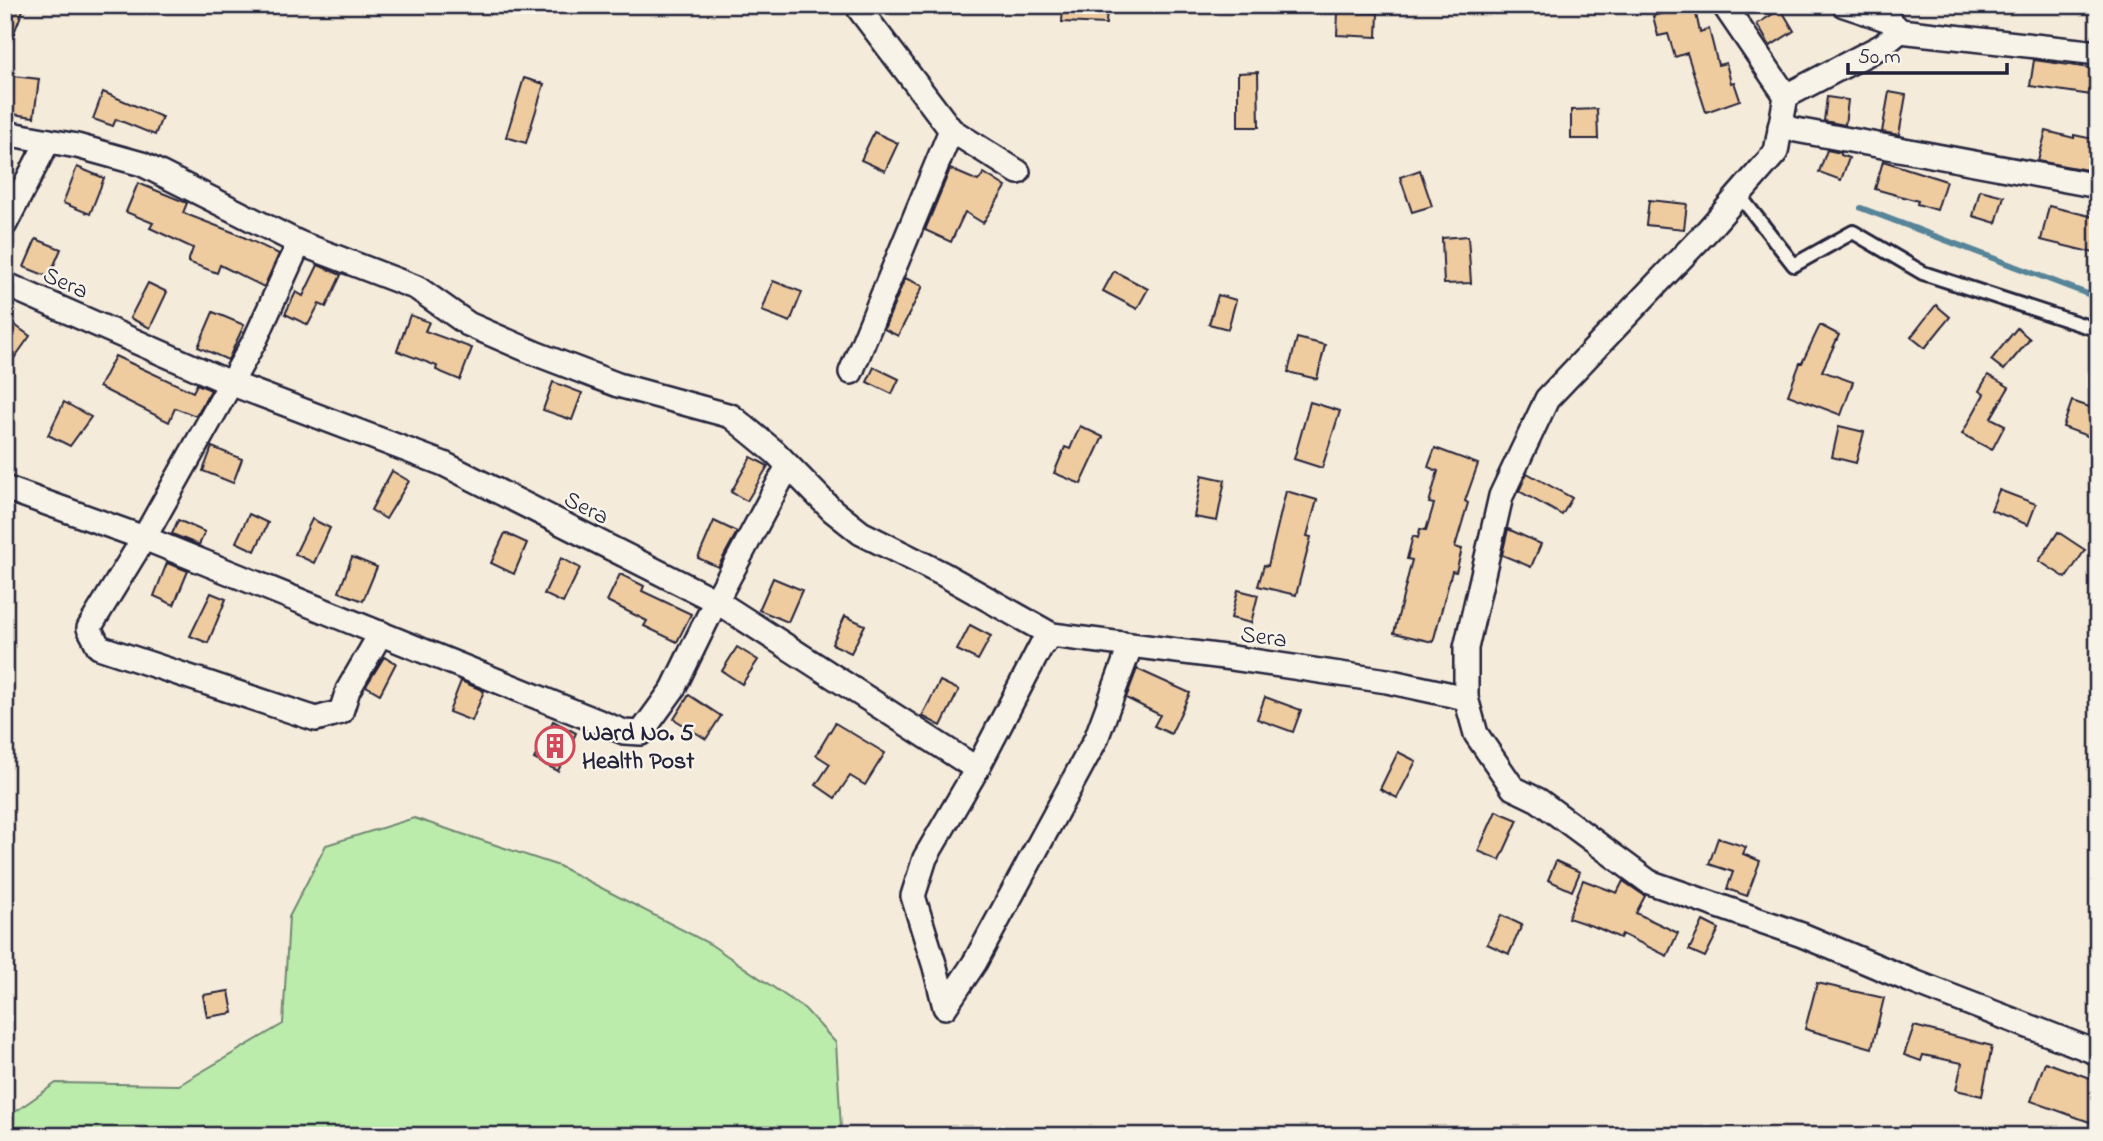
<svg xmlns="http://www.w3.org/2000/svg" width="2103" height="1141" viewBox="0 0 2103 1141" font-family="'Indie Flower',sans-serif">
  <style>
    .green { fill: #bcecab; stroke: #6f8773; stroke-width: 2 }
    .lines { fill: none; stroke-linecap: round; stroke-linejoin: round }
    .stream { stroke: #578499; stroke-width: 6 }
    .building { fill: #efcba0; stroke: #22223b; stroke-width: 2 }
    .lane-casing { stroke: #22223b; stroke-width: 18 }
    .street-casing { stroke: #22223b; stroke-width: 28 }
    .lane { stroke: #f7f3e8; stroke-width: 12 }
    .street { stroke: #f7f3e8; stroke-width: 23 }
    .labels { text-anchor: middle; stroke-width: 5; stroke-linejoin: round; paint-order: stroke }
    .street-label { font-size: 24px; fill: #22223b; stroke: #f7f3e8 }
    .poi-label { font-size: 24px; font-weight: bold; fill: #22223b; stroke: #f7f3e8; text-anchor: start }
  </style>
  <rect width="100%" height="100%" fill="#f5ebda"/>
  <filter id="ink" filterUnits="userSpaceOnUse"><feTurbulence type="fractalNoise" baseFrequency=".0143" numOctaves="2"/><feDisplacementMap in="SourceGraphic" scale="14" xChannelSelector="R" yChannelSelector="G"/><feConvolveMatrix kernelMatrix="1 2 1 2 8 2 1 2 1" color-interpolation-filters="sRGB"/></filter>
  <g filter="url(#ink)">
    <path class="green" d="M414,818L559,866L710,944L805,1009L836,1043L841,1128L835,1136H5V1119L56,1083L179,1085L283,1024L289,917L326,845Z"/>
    <g class="lines">
      <path class="stream" d="M1861,208L2098,298"/>
    </g>
    <g class="building">
      <path d="M5,5H25L6,53H5Z"/>
      <path d="M1063,5L1107,7L1106,24L1062,22Z"/>
      <path d="M1694,5L1700,32L1709,29L1718,65L1726,63L1731,83L1734,82L1740,100L1706,112L1687,53L1675,57L1668,34L1658,36L1653,16Z"/>
      <path d="M1781,9L1794,31L1770,46L1757,24Z"/>
      <path d="M1338,12L1378,13L1377,37L1337,35Z"/>
      <path d="M2034,60L2098,69V96L2030,86Z"/>
      <path d="M1258,72L1259,127H1238V73Z"/>
      <path d="M13,76L39,79L34,117L5,113V83L12,85Z"/>
      <path d="M524,78L544,84L526,143L506,137Z"/>
      <path d="M103,92L162,117L155,135L116,119L113,126L93,119Z"/>
      <path d="M1889,92L1906,95L1899,135L1882,132Z"/>
      <path d="M1827,97L1848,100L1845,125L1824,121Z"/>
      <path d="M1597,109L1598,139H1571V110Z"/>
      <path d="M2046,131L2074,138V135L2098,140V172L2038,161Z"/>
      <path d="M874,132L898,143L885,171L861,160Z"/>
      <path d="M1827,150L1841,153V155L1849,158L1841,180L1819,172Z"/>
      <path d="M1883,161L1946,181L1937,210L1917,204L1918,201L1875,189Z"/>
      <path d="M77,167L104,178L90,214L63,203Z"/>
      <path d="M950,169L978,181L984,173L1006,187L983,223L965,212L951,242L925,230Z"/>
      <path d="M1420,170L1432,206L1412,212L1400,177Z"/>
      <path d="M138,183L187,203L183,213L235,233L279,254L264,287L220,265L217,273L188,262L193,248L150,228L153,223L126,212Z"/>
      <path d="M1980,190L2004,196L1996,223L1973,216Z"/>
      <path d="M1649,200L1687,204L1684,229L1646,225Z"/>
      <path d="M2049,206L2098,218V254L2041,240Z"/>
      <path d="M1468,236L1471,283L1444,284L1442,238Z"/>
      <path d="M36,239L61,249L49,277L24,267Z"/>
      <path d="M318,265L341,275L326,307L319,304L308,325L285,314L296,292L303,296Z"/>
      <path d="M1114,271L1148,289L1137,309L1103,291Z"/>
      <path d="M905,278L923,286L898,336L884,329Z"/>
      <path d="M773,281L802,292L790,322L762,311Z"/>
      <path d="M148,283L167,292L150,328L130,318Z"/>
      <path d="M1218,295L1236,300L1228,329L1209,324Z"/>
      <path d="M1936,305L1950,317L1925,348L1911,337Z"/>
      <path d="M213,312L244,325L228,360L198,347Z"/>
      <path d="M410,315L429,322L425,331L472,348L460,380L436,370L437,366L397,351Z"/>
      <path d="M5,318L30,336L5,371Z"/>
      <path d="M1820,325L1839,335L1822,371L1853,382L1841,415L1788,395L1800,363H1802Z"/>
      <path d="M2017,328L2030,339L2004,370L1991,360Z"/>
      <path d="M1297,338L1325,345L1317,379L1288,372Z"/>
      <path d="M115,356L193,392L197,384L211,390L196,416L175,408L169,422L99,387Z"/>
      <path d="M874,367L899,379L892,394L867,382Z"/>
      <path d="M1988,375L2009,387L1991,418L2005,425L1992,450L1962,434L1984,394L1979,391Z"/>
      <path d="M553,382L582,393L572,420L543,410Z"/>
      <path d="M2072,401L2098,410V440L2063,427Z"/>
      <path d="M64,402L91,417L70,446L48,435Z"/>
      <path d="M1310,402L1340,411L1322,468L1294,459Z"/>
      <path d="M1080,426L1103,437L1081,484L1054,473L1065,447L1070,449Z"/>
      <path d="M1839,426L1864,432L1856,463L1832,457Z"/>
      <path d="M212,447L242,459L233,483L203,471Z"/>
      <path d="M1435,448L1478,464L1465,501L1468,503L1455,547L1462,549L1456,572L1452,571L1433,642L1394,633L1412,560L1407,559L1413,536L1418,538L1420,529L1426,530L1434,504L1429,503L1438,471L1428,467Z"/>
      <path d="M751,457L768,466L747,501L731,492Z"/>
      <path d="M392,471L409,481L386,519L371,510Z"/>
      <path d="M1527,473L1572,498L1562,515L1519,491Z"/>
      <path d="M1202,475L1225,480L1217,521L1194,517Z"/>
      <path d="M1999,490L2036,504L2028,525L1991,510Z"/>
      <path d="M1286,491L1317,500L1307,536L1311,537L1296,595L1258,586L1264,565L1268,566Z"/>
      <path d="M249,514L268,523L255,551L236,542Z"/>
      <path d="M312,519L330,528L314,563L295,554Z"/>
      <path d="M178,520L205,532L199,545L172,534Z"/>
      <path d="M714,521L737,532L718,567L698,558Z"/>
      <path d="M1508,529L1541,544L1531,567L1502,555Z"/>
      <path d="M2058,532L2085,550L2066,578L2039,561Z"/>
      <path d="M505,533L527,543L514,574L491,563Z"/>
      <path d="M352,557L377,567L363,601L339,592Z"/>
      <path d="M561,558L580,568L563,603L544,594Z"/>
      <path d="M167,563L188,571L174,605L154,596Z"/>
      <path d="M620,574L644,586L642,591L691,614L677,642L644,626L647,621L607,601Z"/>
      <path d="M773,578L802,590L788,622L759,610Z"/>
      <path d="M1238,590L1258,595L1251,623L1231,618Z"/>
      <path d="M211,593L226,599L208,643L190,636Z"/>
      <path d="M845,616L865,625L851,653L832,644Z"/>
      <path d="M970,625L991,636L978,660L957,650Z"/>
      <path d="M737,647L758,660L742,684L722,671Z"/>
      <path d="M384,657L396,663L380,694L366,686Z"/>
      <path d="M1137,669L1190,693L1171,734L1154,726L1160,715L1126,698Z"/>
      <path d="M461,681L484,691L472,721L449,712Z"/>
      <path d="M940,681L959,690L941,726L922,716Z"/>
      <path d="M689,695L721,716L706,739L674,719Z"/>
      <path d="M1265,697L1301,710L1293,732L1257,719Z"/>
      <path d="M553,721L576,733L558,771L534,759Z"/>
      <path d="M835,723L885,753L865,785L850,776L835,798L816,785L830,764L816,755Z"/>
      <path d="M1398,752L1416,761L1397,798L1380,789Z"/>
      <path d="M1496,811L1518,820L1500,860L1478,851Z"/>
      <path d="M1718,838L1746,847L1743,854L1760,861L1747,896L1727,889L1733,872L1709,864Z"/>
      <path d="M1556,861L1580,872L1572,891L1548,880Z"/>
      <path d="M1583,880L1617,893L1623,881L1645,896L1636,913L1678,933L1667,956L1622,934L1620,938L1598,928L1568,918Z"/>
      <path d="M1501,915L1522,925L1509,954L1487,944Z"/>
      <path d="M1703,921L1719,929L1705,957L1689,950Z"/>
      <path d="M1817,983L1884,998L1872,1048L1805,1029Z"/>
      <path d="M229,991L233,1013L207,1017L203,995Z"/>
      <path d="M1914,1026L1992,1046L1982,1096L1956,1090L1962,1063L1923,1055L1921,1061L1904,1055Z"/>
      <path d="M2045,1062L2098,1081V1125L2031,1101Z"/>
    </g>
    <g class="lines">
      <g class="lane-casing">
        <path id="lane" d="M1739,195L1794,265L1853,232L1923,273L2098,330"/>
      </g>
      <g class="street-casing">
        <g id="street">
          <path d="M859,5L860,10L951,130L1018,172"/>
          <path d="M1724,5L1786,96L1776,152L1708,230L1547,399L1501,496L1466,648V698L1476,734L1513,788L1538,800L1649,882L1802,935L1914,982L2098,1053"/>
          <path d="M1844,5L1889,20L1900,31L2098,53"/>
          <path d="M1786,96L1882,46L1900,31"/>
          <path d="M1780,127L2098,186"/>
          <path d="M5,133L77,146L142,164L299,243L417,288L468,324L537,354L618,385L731,416L776,453L832,510L861,533L943,574L1052,635L1232,658L1387,681L1466,698"/>
          <path d="M5,224L48,141"/>
          <path d="M299,243L256,338L144,538L89,628L99,647L316,719L341,712L348,690L381,633"/>
          <path d="M5,284L230,383L444,464L716,601L977,769L1041,646L1052,635"/>
          <path d="M851,372L951,130"/>
          <path d="M5,488L144,538L624,732L641,733L673,689L716,601L788,466"/>
          <path d="M977,769L925,858L913,896L935,967L945,1007L975,962L1096,739L1130,647"/>
        </g>
      </g>
      <use href="#lane" class="lane"/>
      <use href="#street" class="street"/>
    </g>
  </g>
  <defs>
    <g id="building-ring" transform="scale(2.0125)"><circle r="9.5" fill="#f7f3e8" stroke="#d1495b" stroke-width="1.5"/><path d="M-4-6H4V6H1V3H-1V6H-4ZM-2.5-4.3h1.7v1.8h-1.7ZM.8-4.3h1.7v1.8H.8ZM-2.5-1h1.7V.8h-1.7ZM.8-1h1.7V.8H.8Z" fill="#d1495b"/></g>
  </defs>
  <g fill-rule="evenodd">
    <use href="#building-ring" x="555" y="746"/>
  </g>
  <g class="labels">
    <g class="street-label">
      <text transform="translate(66 282) rotate(24)" y="8">Sera</text>
      <text transform="translate(587 507) rotate(27)" y="8">Sera</text>
      <text transform="translate(1264 636) rotate(8)" y="8">Sera</text>
    </g>
    <g class="poi-label">
      <text x="582" y="740">Ward No. 5<tspan x="582" dy="28">Health Post</tspan></text>
    </g>
  </g>
  <rect width="2103" height="1141" fill="none" stroke="#f7f3e8" stroke-width="28"/>
  <rect x="14" y="14" width="2075" height="1113" fill="none" stroke="#22223b" stroke-width="2.5" filter="url(#ink)"/>
  <path d="M1848 63v10h159v-10" fill="none" stroke="#22223b" stroke-width="3.5"/>
  <text x="1858" y="63" font-size="21" fill="#22223b" stroke="#f7f3e8" stroke-width="5" paint-order="stroke">50 m</text>
</svg>
